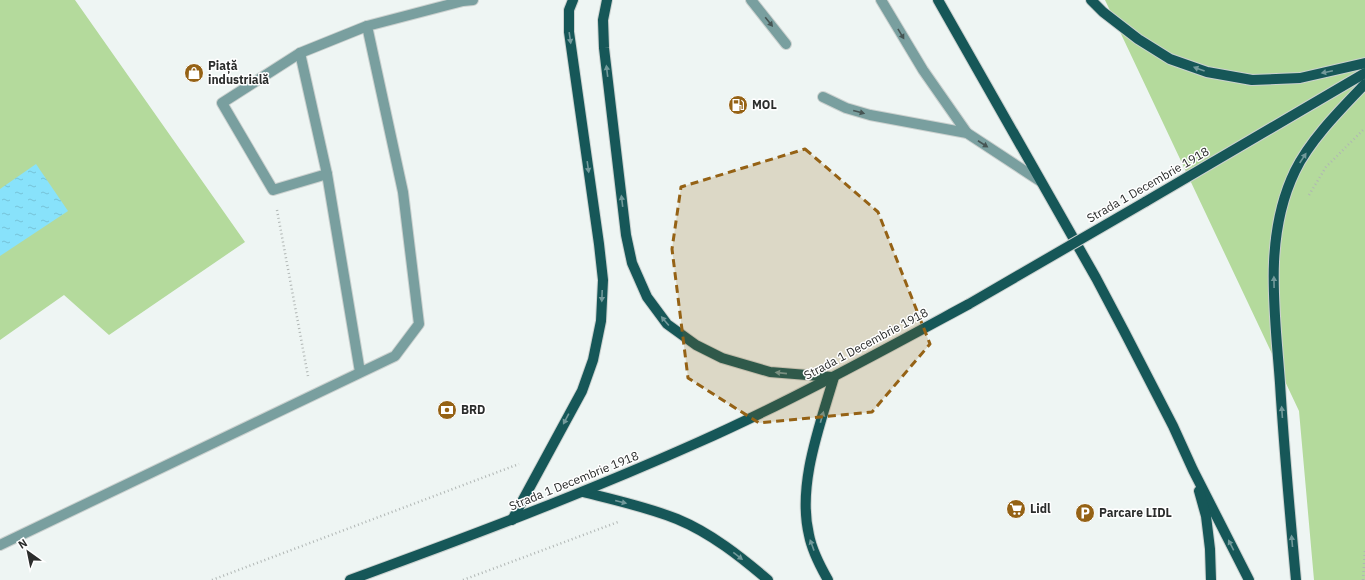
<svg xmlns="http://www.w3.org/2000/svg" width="1365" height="580" viewBox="0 0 1365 580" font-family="'IBM Plex Sans',sans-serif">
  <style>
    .green { fill: #b4da9c }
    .water { fill: url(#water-ripples) }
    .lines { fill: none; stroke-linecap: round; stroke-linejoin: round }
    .lane-casing { stroke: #cbd1cf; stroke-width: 12 }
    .primary-casing { stroke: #cbd1cf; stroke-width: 12 }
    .path { stroke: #b0b6b4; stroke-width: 2.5; stroke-dasharray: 1 3; stroke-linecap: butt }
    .lane { stroke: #799f9f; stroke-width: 10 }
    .primary { stroke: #165758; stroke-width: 10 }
    .primary-bridge-casing { stroke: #cbd1cf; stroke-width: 12; stroke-linecap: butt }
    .primary-bridge { stroke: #165758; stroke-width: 10 }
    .oneway { fill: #465554 }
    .oneway2 { fill: #739a9b }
    .marked { fill: #956215; fill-opacity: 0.2; stroke: #956215; stroke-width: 3; stroke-dasharray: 8 5; stroke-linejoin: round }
    .labels { text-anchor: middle; stroke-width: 3; stroke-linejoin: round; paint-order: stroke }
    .poi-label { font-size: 12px; font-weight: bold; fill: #2b2d2c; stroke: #fff; text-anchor: start }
    .street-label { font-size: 12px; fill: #2b2d2c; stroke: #fff }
  </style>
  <defs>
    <pattern id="water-ripples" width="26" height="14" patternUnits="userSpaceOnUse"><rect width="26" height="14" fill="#88e2fb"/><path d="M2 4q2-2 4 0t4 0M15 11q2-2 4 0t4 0" fill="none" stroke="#76c2d7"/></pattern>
  </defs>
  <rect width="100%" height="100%" fill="#eef5f3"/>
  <g class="green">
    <path d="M0,0H75L245,242L109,335L64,295L0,340Z"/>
    <path d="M1105,0H1365V580H1314L1299,411Z"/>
  </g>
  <path class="water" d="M36,164L68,211L0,256V189Z"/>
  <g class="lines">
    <g class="lane-casing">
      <g id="lane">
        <path d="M751,0L786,44"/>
        <path d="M881,0L923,70L967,133"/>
        <path d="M300,53L327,174"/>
        <path d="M823,97L846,108L870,115L967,133L1040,181"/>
        <path d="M360,372L327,174L273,190L222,103L300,53L367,26"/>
        <path d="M0,545L395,356L419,324L403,192L367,26L463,1L473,0"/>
      </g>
    </g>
    <g class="primary-casing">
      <g id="primary">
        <path d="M607,0L603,20L604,48L626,235L632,263L647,297L667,324L696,345L722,358L770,372L832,377"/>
        <path d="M938,0L1096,278L1124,331L1173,426L1193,470L1249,580"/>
        <path d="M1091,0L1103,12L1138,39L1170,59L1207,72L1252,80L1300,78L1365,63"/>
        <path d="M1145,202L1365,73"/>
        <path d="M1199,491L1206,516L1210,549L1211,580"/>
        <path d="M583,492C615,500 647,507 677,519C711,533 741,557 768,580"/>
        <path d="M512,520L582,391L593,360L601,321L603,280L599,244L569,32V10L573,0"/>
        <path d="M350,580C468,537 585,493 699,442C791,401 880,352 969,304"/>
        <path d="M828,580C820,566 812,551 809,535C797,485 820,425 834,377"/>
        <path d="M1296,580C1290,515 1284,449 1280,383C1275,313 1263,237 1295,171C1310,140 1341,109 1365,84"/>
      </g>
    </g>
    <g class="path">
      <path d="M1309,195L1326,167L1365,128"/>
      <path d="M277,210L308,376"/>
      <path d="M212,580L519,464"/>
      <path d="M463,580L618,522"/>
      <path d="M1363,580L1365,550"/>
    </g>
    <use href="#lane" class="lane"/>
    <use href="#primary" class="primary"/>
    <g class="primary-bridge-casing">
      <path id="primary-bridge" d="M969,304L1145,202"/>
    </g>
    <use href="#primary-bridge" class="primary-bridge"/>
  </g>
  <defs><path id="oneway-solid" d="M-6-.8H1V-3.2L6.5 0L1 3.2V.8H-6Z"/></defs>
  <g class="oneway">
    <use href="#oneway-solid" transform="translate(769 22) rotate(51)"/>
    <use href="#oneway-solid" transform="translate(901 34) rotate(59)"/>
    <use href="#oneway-solid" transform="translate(859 112) rotate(15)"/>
    <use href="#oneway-solid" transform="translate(983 144) rotate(33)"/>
  </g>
  <g class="oneway2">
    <use href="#oneway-solid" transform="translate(570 38) rotate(82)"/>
    <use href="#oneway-solid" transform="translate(1199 69) rotate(-160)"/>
    <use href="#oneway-solid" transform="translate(607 71) rotate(-97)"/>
    <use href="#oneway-solid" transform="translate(1327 72) rotate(168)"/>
    <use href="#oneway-solid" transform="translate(1303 158) rotate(-57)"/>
    <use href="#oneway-solid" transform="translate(588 167) rotate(82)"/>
    <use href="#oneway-solid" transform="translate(622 201) rotate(-97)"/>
    <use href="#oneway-solid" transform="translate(1274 282) rotate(-91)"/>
    <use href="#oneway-solid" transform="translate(602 296) rotate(92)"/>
    <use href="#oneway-solid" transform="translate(665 321) rotate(-130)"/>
    <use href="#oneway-solid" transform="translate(781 373) rotate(-174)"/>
    <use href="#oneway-solid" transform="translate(1282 412) rotate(-94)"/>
    <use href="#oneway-solid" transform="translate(822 417) rotate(-74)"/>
    <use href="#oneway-solid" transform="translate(566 419) rotate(118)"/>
    <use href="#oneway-solid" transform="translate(621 502) rotate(14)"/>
    <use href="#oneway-solid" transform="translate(1292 541) rotate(-95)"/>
    <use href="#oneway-solid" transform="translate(812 545) rotate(-110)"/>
    <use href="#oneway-solid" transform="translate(1231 545) rotate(-117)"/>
    <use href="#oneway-solid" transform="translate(738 556) rotate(38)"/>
  </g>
  <path class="marked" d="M805,149L878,212L930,344L872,412L759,423L688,378L672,249L681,187Z"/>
  <defs>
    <g id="shop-disc" transform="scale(1)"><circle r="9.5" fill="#956215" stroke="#fff"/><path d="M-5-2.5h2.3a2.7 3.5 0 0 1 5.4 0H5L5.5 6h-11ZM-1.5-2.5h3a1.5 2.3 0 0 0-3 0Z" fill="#fff"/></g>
    <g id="fuel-disc" transform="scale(1)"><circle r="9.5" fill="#956215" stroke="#fff"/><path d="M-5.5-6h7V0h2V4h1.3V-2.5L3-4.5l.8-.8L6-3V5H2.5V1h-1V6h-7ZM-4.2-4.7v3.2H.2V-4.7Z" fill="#fff"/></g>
    <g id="bank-disc" transform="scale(1)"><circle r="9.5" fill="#956215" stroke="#fff"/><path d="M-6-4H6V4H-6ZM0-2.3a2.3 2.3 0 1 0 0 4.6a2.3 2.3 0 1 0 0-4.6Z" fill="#fff"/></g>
    <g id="supermarket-disc" transform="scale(1)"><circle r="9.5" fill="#956215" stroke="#fff"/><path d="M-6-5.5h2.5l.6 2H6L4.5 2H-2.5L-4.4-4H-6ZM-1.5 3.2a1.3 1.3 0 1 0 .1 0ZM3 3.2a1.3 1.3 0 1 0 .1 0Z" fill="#fff"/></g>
    <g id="parking-disc" transform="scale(1)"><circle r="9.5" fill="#956215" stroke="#fff"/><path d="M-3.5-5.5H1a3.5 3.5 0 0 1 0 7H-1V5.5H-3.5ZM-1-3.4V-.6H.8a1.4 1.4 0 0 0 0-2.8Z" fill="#fff"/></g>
  </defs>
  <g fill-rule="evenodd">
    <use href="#shop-disc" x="194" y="73"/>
    <use href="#fuel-disc" x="738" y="105"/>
    <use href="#bank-disc" x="447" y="410"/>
    <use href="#supermarket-disc" x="1016" y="509"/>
    <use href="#parking-disc" x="1085" y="513"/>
  </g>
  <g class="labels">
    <g class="poi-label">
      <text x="208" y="70">Piață<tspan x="208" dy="14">industrială</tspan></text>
      <text x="752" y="109">MOL</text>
      <text x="461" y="414">BRD</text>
      <text x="1030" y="513">Lidl</text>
      <text x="1099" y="517">Parcare LIDL</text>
    </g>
    <g class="street-label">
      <text transform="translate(1148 185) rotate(-30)" y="4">Strada 1 Decembrie 1918</text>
      <text transform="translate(866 344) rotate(-28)" y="4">Strada 1 Decembrie 1918</text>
      <text transform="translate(574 481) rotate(-22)" y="4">Strada 1 Decembrie 1918</text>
    </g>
  </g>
  <g transform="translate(28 552) rotate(327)" stroke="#ffffff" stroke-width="3" paint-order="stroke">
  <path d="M0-3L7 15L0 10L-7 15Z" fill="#2b2d2c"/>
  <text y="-6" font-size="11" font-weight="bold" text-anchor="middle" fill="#2b2d2c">N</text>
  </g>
</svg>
